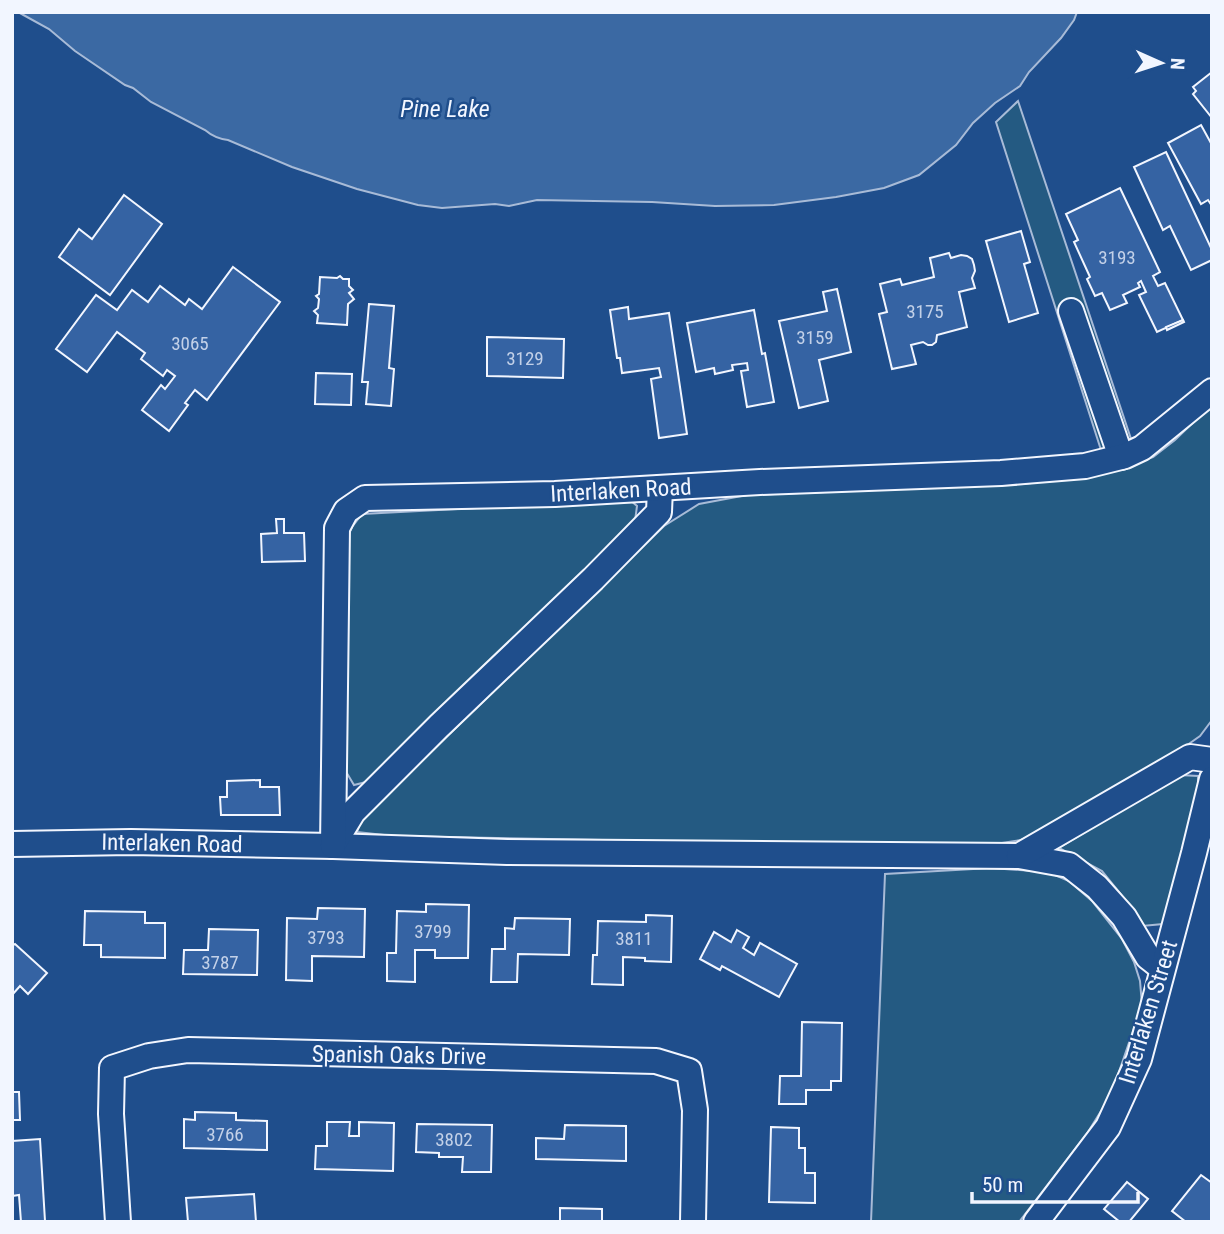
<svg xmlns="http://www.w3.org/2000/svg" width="1224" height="1234" viewBox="0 0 1224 1234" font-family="'Roboto Condensed',sans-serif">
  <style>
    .green { fill: #245a82; stroke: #a8bbd7; stroke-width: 2 }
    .water { fill: #3b69a3; stroke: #a8bbd7; stroke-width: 2 }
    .building { fill: #3563a3; stroke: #f2f6ff; stroke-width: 2 }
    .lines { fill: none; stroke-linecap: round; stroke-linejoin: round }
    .minor-casing { stroke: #f2f6ff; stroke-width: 28 }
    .minor { stroke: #1f4e8c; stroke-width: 24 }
    .labels { text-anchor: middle; stroke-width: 5; stroke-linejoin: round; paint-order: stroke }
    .number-label { font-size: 19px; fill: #c3d1e8 }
    .street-label { font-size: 23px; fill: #f2f6ff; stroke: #1f4e8c }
    .water-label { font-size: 24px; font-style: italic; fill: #f2f6ff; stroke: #1f4e8c }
  </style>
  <rect width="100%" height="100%" fill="#1f4e8c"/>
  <g class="green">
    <path d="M1018,101L1131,439L1101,450L996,122Z"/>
    <path d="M1212,407V720L1200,736L1173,755L1053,827L1021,840L976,847L393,836L357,832L361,820L664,526L699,504L747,495L1024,484L1104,473L1153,457L1175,440L1206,410Z"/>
    <path d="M630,500L637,506L635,521L473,677L370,781L354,785L345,770L343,547L352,527L362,514Z"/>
    <path d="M1179,775L1198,776V794L1163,924L1142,926L1128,903L1102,871L1059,848Z"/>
    <path d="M991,868L1048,872L1069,881L1092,901L1122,939L1134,962L1140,981L1142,1005L1111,1095L1088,1132L1019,1222H871L885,874Z"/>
  </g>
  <path class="water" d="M18,12H1077L1074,20L1061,38L1029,72L1020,86L995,103L973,123L956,145L919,175L884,188L836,197L774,205L715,206L652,202L537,200L509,206L495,204L442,208L418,205L357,189L292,167L228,140C219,139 212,136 205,130L151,102L133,88L125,85L75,51L49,29Z"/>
  <g class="building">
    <path d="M1212,72V118L1193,94L1196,91L1193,87Z"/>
    <path d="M1201,125L1212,145V206L1208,200L1201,204L1168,143Z"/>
    <path d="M1166,152L1212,250V260L1191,270L1170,226L1163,230L1134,167Z"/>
    <path d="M1120,188L1160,272L1153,276L1158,286L1165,283L1183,320L1157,332L1139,295L1146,292L1141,281L1138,283L1140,287L1123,295L1127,303L1110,310L1102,293L1095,296L1087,279L1090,277L1074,242L1078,240L1066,214Z"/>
    <path d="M124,195L162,224L110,295L59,257L79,229L92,239Z"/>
    <path d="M1021,231L1030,262L1024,264L1038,313L1009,322L986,241Z"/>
    <path d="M949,253L951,258L961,255L967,256L972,259L974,265L975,271L972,278L975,288L959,292L967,327L937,335L936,342L932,345H928L923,342L911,345L916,364L892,369L879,314L887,312L880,284L900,279L902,285L934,277L930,258Z"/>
    <path d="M233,267L280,302L207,400L195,390L185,403L188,405L169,431L142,410L161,385L165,389L175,376L167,370L163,376L141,359L145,353L117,332L87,372L56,349L96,295L117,310L132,290L148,302L160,286L185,305L189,299L202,309Z"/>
    <path d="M340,276L343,279H349V286L353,290L349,293L354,299L348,304L347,325L317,323L318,315L314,311L318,308L319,299L316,296L319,294L320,277L337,278Z"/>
    <path d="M837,289L851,352L819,360L828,401L799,408L779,321L827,311L823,292Z"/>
    <path d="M369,304L394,306L389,368L394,369L391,406L366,404L368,382H362Z"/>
    <path d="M628,307L629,319L669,313L687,434L659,438L651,379L661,377L659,368L622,373L620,358H617L610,310Z"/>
    <path d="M754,310L762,354L765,353L774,402L747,407L741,371L748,370L747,363L732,365L733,370L715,374L714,368L696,372L687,323Z"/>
    <path d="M1183,320L1184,322L1167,330L1166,327Z"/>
    <path d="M487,337L564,339L563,378L487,376Z"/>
    <path d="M316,373L352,374L351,405L315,404Z"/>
    <path d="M276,519H284V533H304L305,561L262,562L261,534L277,533Z"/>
    <path d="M260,780V787H279L280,815H221L220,797H227V781Z"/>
    <path d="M426,904L469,905L468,958H435V950H415V982L387,981V953H396L397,911L426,912Z"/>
    <path d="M318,908L365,909L364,957L312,956V981L286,980L287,918L317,919Z"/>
    <path d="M85,911L145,912V923H165V958L101,957V945H84Z"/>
    <path d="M646,915L672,916L671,962L645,961V958L623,957V985L592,984L593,955H597L598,921L646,922Z"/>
    <path d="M515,918L570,919L569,955L518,954L517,982H491L492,949H505V928L514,929Z"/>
    <path d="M209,929L258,930L257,975L183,974L184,950H208Z"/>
    <path d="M737,930L749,937L743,948L754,955L760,943L797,964L779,997L722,966L720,970L700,959L714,932L731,942Z"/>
    <path d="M15,944L47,973L28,994L20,986L12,995V946Z"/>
    <path d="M802,1022L842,1023L841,1081H831V1090H806V1104H779L780,1076H801Z"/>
    <path d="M12,1092H19L20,1120H12Z"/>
    <path d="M195,1112L236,1113V1120L267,1121V1150L184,1148V1119L195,1120Z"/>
    <path d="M327,1122H350L349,1136H359V1122L394,1123L393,1171L315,1169L316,1146H327Z"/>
    <path d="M417,1124L492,1125L491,1172H462L463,1157H439V1153L416,1152Z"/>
    <path d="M565,1125L626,1126V1161L536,1159V1138L564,1139Z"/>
    <path d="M771,1127L799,1128V1148H805V1173H815V1203L769,1202Z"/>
    <path d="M40,1139L45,1221L21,1222L19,1195L12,1196V1141Z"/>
    <path d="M1201,1175L1212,1183V1222H1186L1172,1211Z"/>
    <path d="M1127,1182L1148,1199L1129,1222H1120L1104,1209Z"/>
    <path d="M254,1194L256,1222H188L186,1198Z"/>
    <path d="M560,1208L602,1209V1222H560Z"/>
  </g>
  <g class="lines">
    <g class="minor-casing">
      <g id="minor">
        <path d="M1071,311L1121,457"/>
        <path d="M12,844L131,842L333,846L507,852L1019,856L1069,865L1097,887L1124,917L1148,957L1162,968"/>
        <path d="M333,845L353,812L439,726L593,579L659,512L660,488"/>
        <path d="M333,846L337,528L346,511L365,498L555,494L760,482L1001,473L1085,466L1125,456L1142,448L1212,391"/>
        <path d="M1019,856L1190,757L1212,760"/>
        <path d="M118,1222L111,1114L112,1068L149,1056L188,1050L656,1061L689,1071L695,1110L693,1222"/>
        <path d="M1036,1222L1108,1127L1139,1059L1194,853L1212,779"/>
      </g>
    </g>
    <use href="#minor" class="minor"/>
  </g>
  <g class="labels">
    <g class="number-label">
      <text x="1117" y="264">3193</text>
      <text x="925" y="318">3175</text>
      <text x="815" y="344">3159</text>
      <text x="190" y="350">3065</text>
      <text x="525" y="365">3129</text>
      <text x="433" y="938">3799</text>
      <text x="326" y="944">3793</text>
      <text x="634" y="945">3811</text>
      <text x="220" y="969">3787</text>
      <text x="225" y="1141">3766</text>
      <text x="454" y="1146">3802</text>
    </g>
    <g class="street-label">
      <text transform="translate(621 490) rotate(-3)" y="8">Interlaken Road</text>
      <text transform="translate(172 843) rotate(1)" y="8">Interlaken Road</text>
      <text transform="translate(1148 1012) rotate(-73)" y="8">Interlaken Street</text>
      <text transform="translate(399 1055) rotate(1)" y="8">Spanish Oaks Drive</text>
    </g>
    <g class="water-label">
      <text x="445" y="117">Pine Lake</text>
    </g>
  </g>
  <rect width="1224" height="1234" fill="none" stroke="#f2f6ff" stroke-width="28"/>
  <g transform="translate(1161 63) rotate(93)" stroke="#1f4e8c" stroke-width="5" paint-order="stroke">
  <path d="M0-5L12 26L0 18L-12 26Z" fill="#f2f6ff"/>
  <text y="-10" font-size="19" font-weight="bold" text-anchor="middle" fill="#f2f6ff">N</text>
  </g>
  <path d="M972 1192v10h166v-10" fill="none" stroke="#f2f6ff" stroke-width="3.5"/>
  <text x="982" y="1192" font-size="21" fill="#f2f6ff" stroke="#1f4e8c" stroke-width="5" paint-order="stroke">50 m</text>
</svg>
